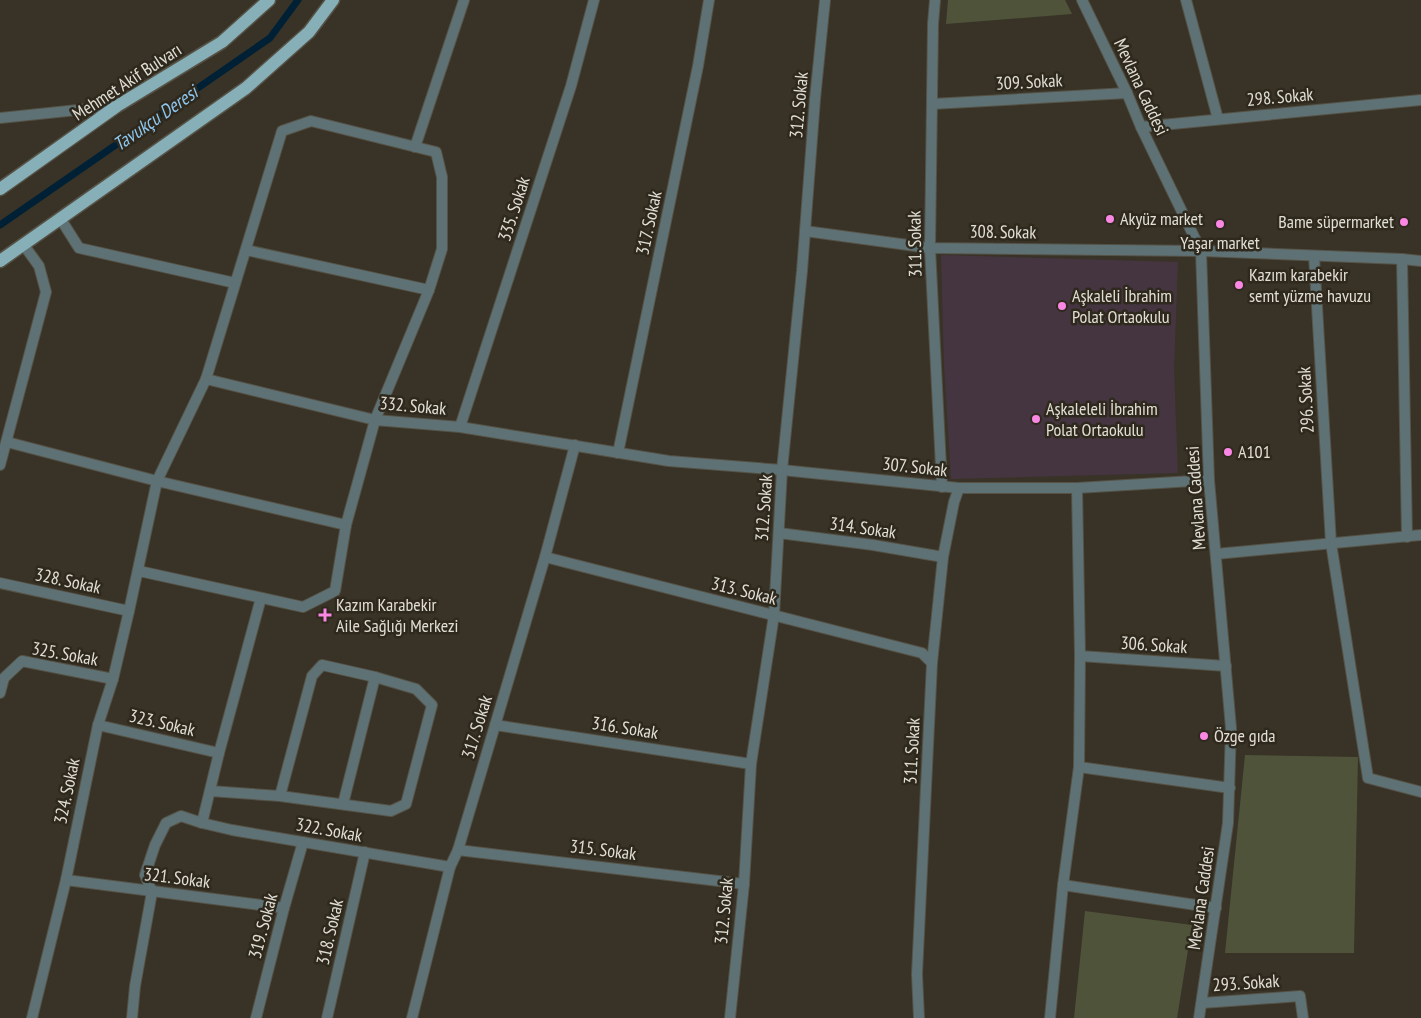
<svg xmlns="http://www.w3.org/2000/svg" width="1421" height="1018" viewBox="0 0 1421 1018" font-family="'PT Sans Narrow',sans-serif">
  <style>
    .education { fill: #453541 }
    .green { fill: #4f533a }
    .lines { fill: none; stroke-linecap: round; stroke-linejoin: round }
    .stream { stroke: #002135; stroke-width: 7 }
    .service-casing { stroke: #565246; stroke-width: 12 }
    .minor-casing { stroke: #565246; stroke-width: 12 }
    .tertiary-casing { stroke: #565246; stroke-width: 12 }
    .primary-casing { stroke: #565246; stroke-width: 15 }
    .service { stroke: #5e7276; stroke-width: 10 }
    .minor { stroke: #5e7276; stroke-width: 10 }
    .tertiary { stroke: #5e7276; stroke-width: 10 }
    .primary { stroke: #86afb8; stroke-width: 12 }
    .poi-dot { fill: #fb87e5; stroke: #2e291c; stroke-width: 2 }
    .labels { text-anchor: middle; stroke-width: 5; stroke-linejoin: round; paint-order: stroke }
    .street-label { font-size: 18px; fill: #e1ded5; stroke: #2e291c }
    .poi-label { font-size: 18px; fill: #e1ded5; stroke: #2e291c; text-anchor: start }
    .water-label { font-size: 19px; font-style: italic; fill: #8ec8f1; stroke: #2e291c }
  </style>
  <rect width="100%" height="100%" fill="#383326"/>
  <path class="education" d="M941,255L1178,262L1174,370L1178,473L951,479L944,364Z"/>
  <g class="green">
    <path d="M948,0H1065L1072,14L946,24Z"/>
    <path d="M1245,755L1358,757L1354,953H1225Z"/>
    <path d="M1085,911L1192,925L1177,1018H1074Z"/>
  </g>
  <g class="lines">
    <path class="stream" d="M0,225L270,38L298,0"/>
    <g class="service-casing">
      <g id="service">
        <path d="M210,791L280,796L391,811L406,804L432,705L416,689L375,677L322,665L312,676L280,796"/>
        <path d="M343,804L375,677"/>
      </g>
    </g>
    <g class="minor-casing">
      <g id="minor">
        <path d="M935,0L933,24L930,248L942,487"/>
        <path d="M1186,0L1218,119"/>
        <path d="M932,104L1127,93"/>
        <path d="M0,118L116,106"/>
        <path d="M1141,127L1421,100"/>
        <path d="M415,147L464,0"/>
        <path d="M60,218L79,248L235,283"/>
        <path d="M805,231L930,248L1201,251"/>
        <path d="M246,250L429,290"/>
        <path d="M1314,256L1331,543L1368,778L1421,792"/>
        <path d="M1402,259L1407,537"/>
        <path d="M206,379L375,420L460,427L669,461L782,470L959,488H1077L1209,480"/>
        <path d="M460,427L571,86L594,0"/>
        <path d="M7,442L157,481L346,525"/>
        <path d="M618,453L698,66L709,0"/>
        <path d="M0,465L46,292L39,266L23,244"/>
        <path d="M779,533L873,545L943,557"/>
        <path d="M1216,554L1421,535"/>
        <path d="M545,557L922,653L932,663"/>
        <path d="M0,583L129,611"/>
        <path d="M261,598L219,753L202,823L232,830L450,867"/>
        <path d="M1080,656L1226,666"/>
        <path d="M0,693L4,678L22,661L113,679"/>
        <path d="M98,725L219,753"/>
        <path d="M495,725L751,764"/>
        <path d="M1079,767L1230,788"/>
        <path d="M458,850L744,884"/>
        <path d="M66,880L284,908"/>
        <path d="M1063,885L1216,908"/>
        <path d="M1202,1003L1300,996L1303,1018"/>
        <path d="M32,1018L66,880L98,725L113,679L129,611L157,481L206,379L282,131L311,121L436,152L442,177V249L429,290L375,420L346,525L335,591L303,607L139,571"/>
        <path d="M132,1018L135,986L152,892L145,875L155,845L166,823L181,816L202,823"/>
        <path d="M256,1018L284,908L303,842"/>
        <path d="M327,1018L365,852"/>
        <path d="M412,1018L450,867L458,850L545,557L575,445"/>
        <path d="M730,1018L744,884L751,764L774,615L782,470L802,271L815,99L825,0"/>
        <path d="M919,1018L917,974L932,663L943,557L954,502L959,488"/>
        <path d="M1050,1018L1063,885L1079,767L1080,656L1077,488"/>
      </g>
    </g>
    <g class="tertiary-casing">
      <g id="tertiary">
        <path d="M1082,0L1127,93L1141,127L1201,251L1209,480L1231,728L1228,823L1199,1018"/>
        <path d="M1201,251L1402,259L1421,261"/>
      </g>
    </g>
    <g class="primary-casing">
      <g id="primary">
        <path d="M0,189L117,106L222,42L269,0"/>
        <path d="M0,261L246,88L309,32L333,0"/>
      </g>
    </g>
    <use href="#service" class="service"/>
    <use href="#minor" class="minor"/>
    <use href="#tertiary" class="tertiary"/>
    <use href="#primary" class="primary"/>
  </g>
  <g class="poi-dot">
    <circle cx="1110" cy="219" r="5"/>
    <circle cx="1404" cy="222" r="5"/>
    <circle cx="1220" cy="224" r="5"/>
    <circle cx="1239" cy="285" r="5"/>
    <circle cx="1062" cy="306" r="5"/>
    <circle cx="1036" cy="419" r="5"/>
    <circle cx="1228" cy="452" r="5"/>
    <path d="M322.5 607.5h5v5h5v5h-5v5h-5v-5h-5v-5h5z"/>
    <circle cx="1204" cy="736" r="5"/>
  </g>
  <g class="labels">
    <g class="street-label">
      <text transform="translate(127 82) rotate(-33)" y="6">Mehmet Akif Bulvarı</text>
      <text transform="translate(1029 82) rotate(-3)" y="6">309. Sokak</text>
      <text transform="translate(1141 87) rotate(65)" y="6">Mevlana Caddesi</text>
      <text transform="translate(1280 97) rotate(-5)" y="6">298. Sokak</text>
      <text transform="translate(799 105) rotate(-85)" y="6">312. Sokak</text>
      <text transform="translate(514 209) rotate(-72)" y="6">335. Sokak</text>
      <text transform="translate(649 223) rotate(-78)" y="6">317. Sokak</text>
      <text transform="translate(1003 232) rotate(1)" y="6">308. Sokak</text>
      <text transform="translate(915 244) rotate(-91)" y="6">311. Sokak</text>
      <text transform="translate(1306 400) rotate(-93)" y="6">296. Sokak</text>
      <text transform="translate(413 406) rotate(5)" y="6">332. Sokak</text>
      <text transform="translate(915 467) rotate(6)" y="6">307. Sokak</text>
      <text transform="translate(1196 498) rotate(-94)" y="6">Mevlana Caddesi</text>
      <text transform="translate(764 508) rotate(-86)" y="6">312. Sokak</text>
      <text transform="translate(863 528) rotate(8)" y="6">314. Sokak</text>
      <text transform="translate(68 581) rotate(12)" y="6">328. Sokak</text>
      <text transform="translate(744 591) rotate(14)" y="6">313. Sokak</text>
      <text transform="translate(1154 645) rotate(4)" y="6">306. Sokak</text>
      <text transform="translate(65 654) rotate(10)" y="6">325. Sokak</text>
      <text transform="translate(162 723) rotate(13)" y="6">323. Sokak</text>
      <text transform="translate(477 727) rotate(-73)" y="6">317. Sokak</text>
      <text transform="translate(625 728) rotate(9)" y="6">316. Sokak</text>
      <text transform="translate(912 751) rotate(-87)" y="6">311. Sokak</text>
      <text transform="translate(67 791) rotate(-78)" y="6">324. Sokak</text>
      <text transform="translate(329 830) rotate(10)" y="6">322. Sokak</text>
      <text transform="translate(603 850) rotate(7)" y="6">315. Sokak</text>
      <text transform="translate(177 878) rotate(7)" y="6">321. Sokak</text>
      <text transform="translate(1201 898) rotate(-82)" y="6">Mevlana Caddesi</text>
      <text transform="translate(724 911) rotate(-85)" y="6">312. Sokak</text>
      <text transform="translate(263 926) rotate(-75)" y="6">319. Sokak</text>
      <text transform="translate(330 932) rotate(-77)" y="6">318. Sokak</text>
      <text transform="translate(1246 983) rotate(-4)" y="6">293. Sokak</text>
    </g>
    <g class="poi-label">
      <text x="1120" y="225">Akyüz market</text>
      <text x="1394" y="228" text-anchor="end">Bame süpermarket</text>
      <text x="1220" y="249" text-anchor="middle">Yaşar market</text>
      <text x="1249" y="281">Kazım karabekir<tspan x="1249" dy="21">semt yüzme havuzu</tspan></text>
      <text x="1072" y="302">Aşkaleli İbrahim<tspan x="1072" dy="21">Polat Ortaokulu</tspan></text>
      <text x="1046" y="415">Aşkaleleli İbrahim<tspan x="1046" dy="21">Polat Ortaokulu</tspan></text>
      <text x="1238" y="458">A101</text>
      <text x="336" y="611">Kazım Karabekir<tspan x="336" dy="21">Aile Sağlığı Merkezi</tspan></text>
      <text x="1214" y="742">Özge gıda</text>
    </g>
    <g class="water-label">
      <text transform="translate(155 118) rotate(-35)" y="7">Tavukçu Deresi</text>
    </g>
  </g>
</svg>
